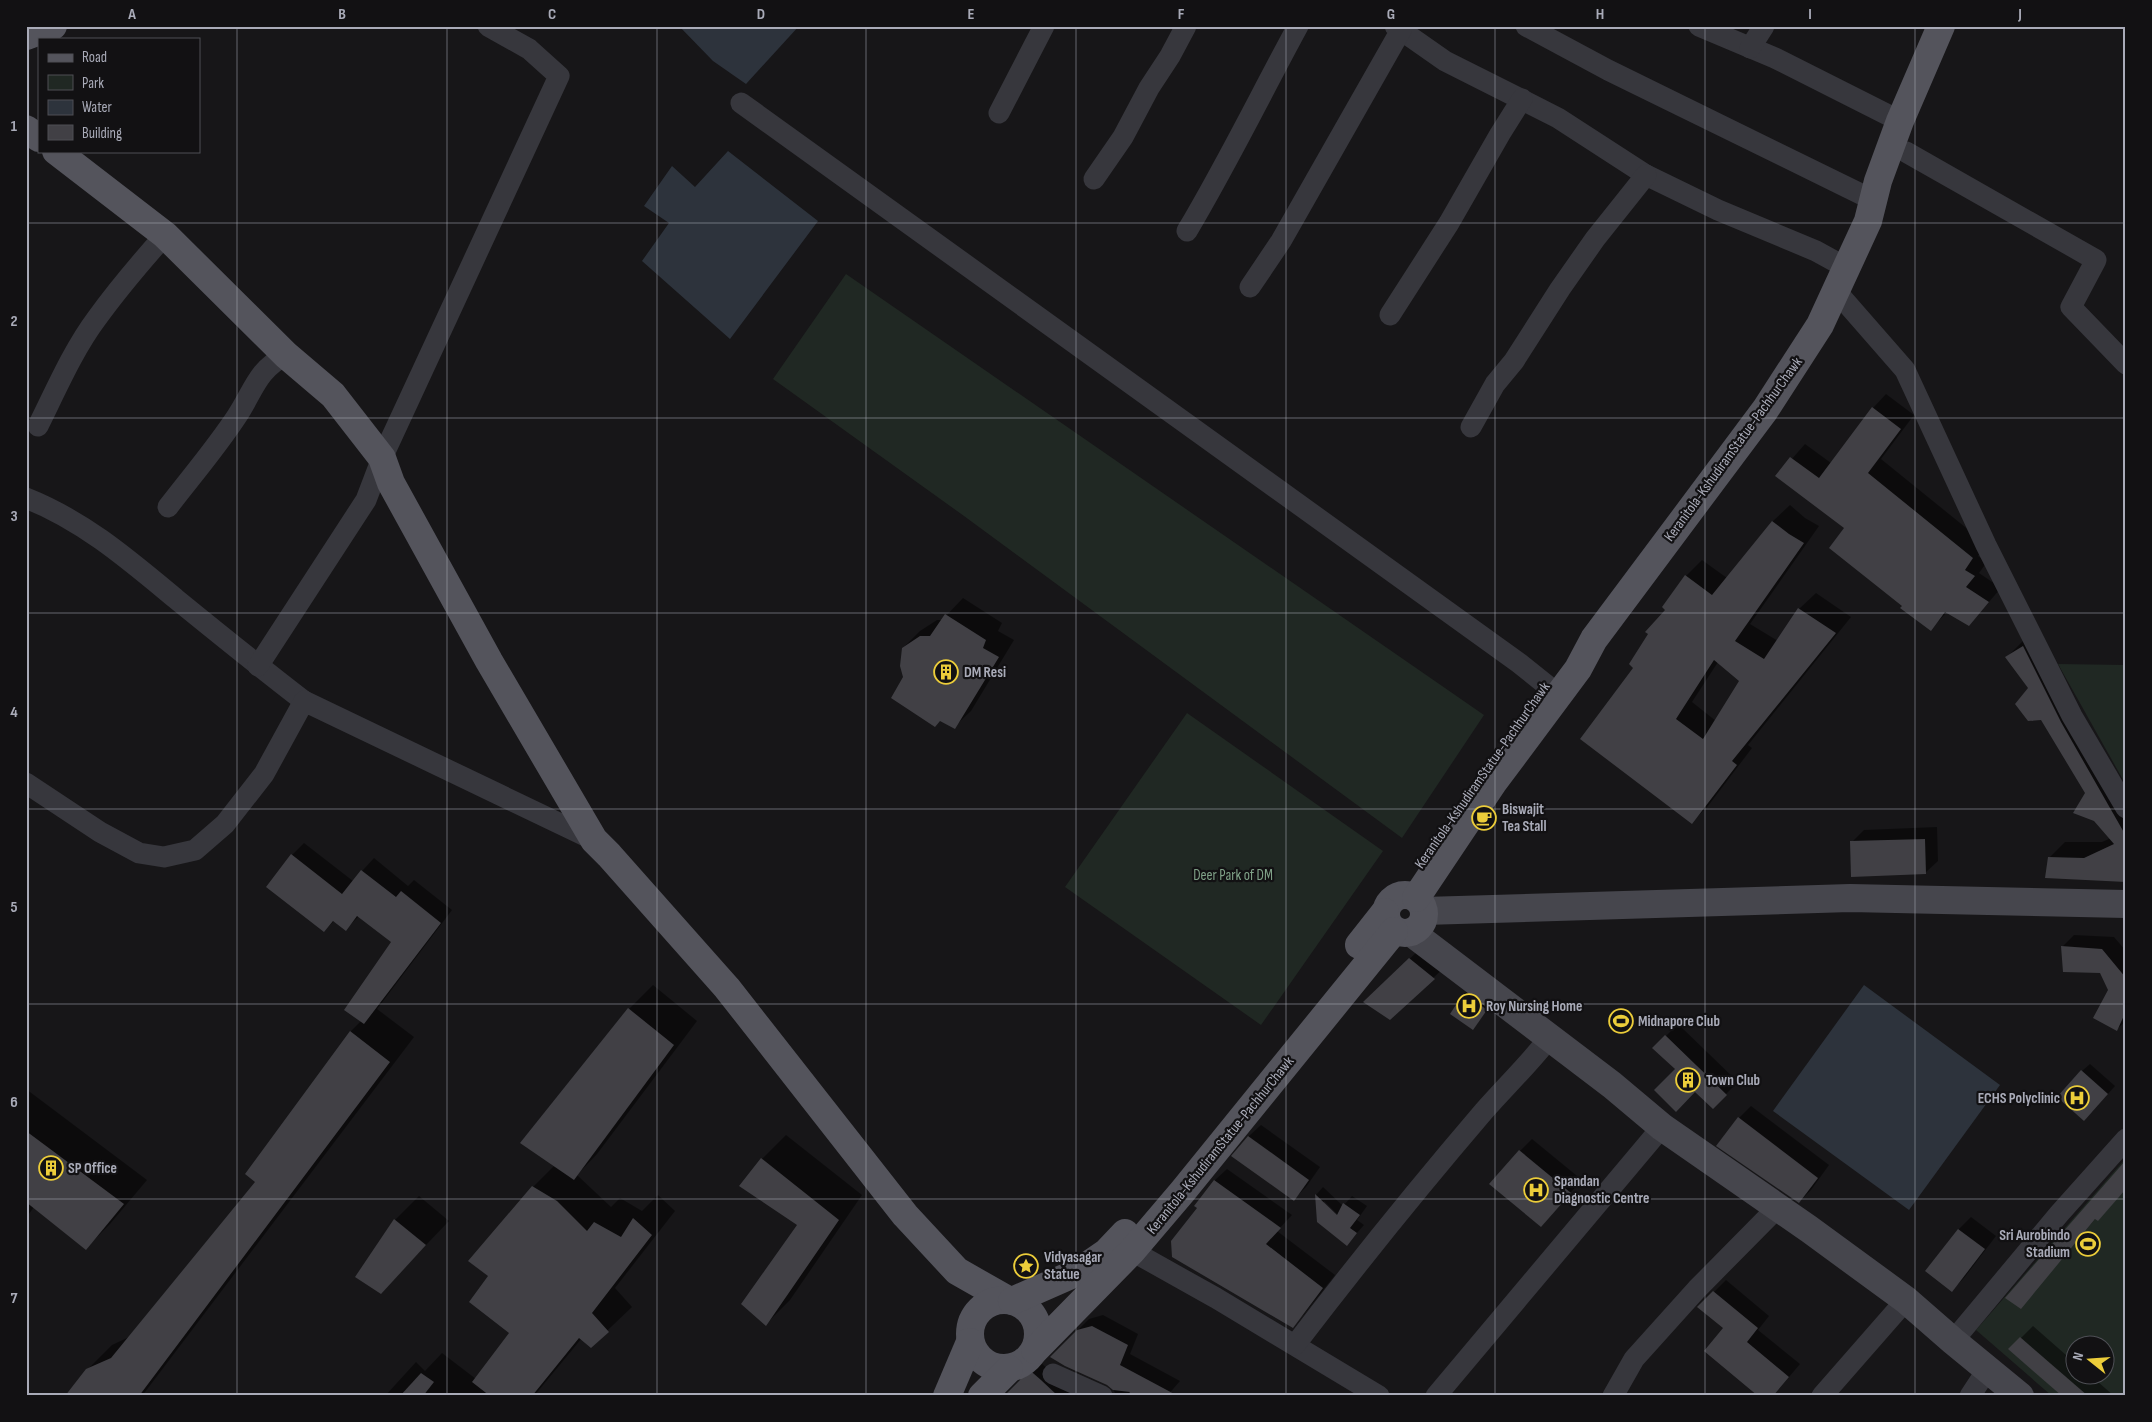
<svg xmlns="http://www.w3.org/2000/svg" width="2152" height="1422" viewBox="0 0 2152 1422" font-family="'Sofia Sans Condensed',sans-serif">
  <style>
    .green { fill: #202823; fill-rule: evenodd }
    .water { fill: #2d333c }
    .shadow { fill: #0007; fill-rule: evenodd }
    .building { fill: #414045; fill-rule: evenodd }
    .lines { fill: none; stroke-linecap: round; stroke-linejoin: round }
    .street { stroke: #37373d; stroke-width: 21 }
    .secondary { stroke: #46464d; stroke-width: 28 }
    .primary { stroke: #54545c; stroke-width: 28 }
    .grid { fill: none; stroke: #a9abb8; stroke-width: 1; stroke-opacity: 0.55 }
    .labels { text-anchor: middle; stroke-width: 4.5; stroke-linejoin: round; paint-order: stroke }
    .street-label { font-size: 15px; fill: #a9abb8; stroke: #121113 }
    .poi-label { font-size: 15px; font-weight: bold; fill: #a9abb8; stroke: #121113; text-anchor: start }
    .park-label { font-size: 15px; fill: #80a288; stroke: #121113 }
    .neatline { fill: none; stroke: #a9abb8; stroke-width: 2 }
    .grid-label { font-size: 16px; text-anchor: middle; font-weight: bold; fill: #a9abb8 }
  </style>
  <rect width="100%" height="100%" fill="#171618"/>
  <g class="green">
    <path d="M846,274L1484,715L1402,838L964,516L773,379Z"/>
    <path d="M2058,664L2126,665V785Z"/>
    <path d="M1187,713L1383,851L1261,1025L1065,887Z"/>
    <path d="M2126,1158V1396H2052L1976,1330ZM2074,1344H2104V1374H2074Z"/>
  </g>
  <g class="water">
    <path d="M679,26H799L746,84L713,61Z"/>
    <path d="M728,151L818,221L730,339L642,261L669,223L644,206L672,166L695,187Z"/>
    <path d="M1864,985L2000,1085L1909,1210L1773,1111Z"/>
  </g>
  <g class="shadow">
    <path d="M1886,394L1914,415L1881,459L1986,544L1978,556L1987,562L1979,573L2001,588L1969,625L1947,612L1931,629L1904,606L1846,528L1777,476L1805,444L1831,463L1873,408Z"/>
    <path d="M1790,505L1805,518L1819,526L1750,624L1778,641L1799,609L1816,593L1851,617L1748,745L1752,748L1708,806L1692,822L1635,668L1686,576L1702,560L1727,578L1773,521ZM1718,662L1741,681L1716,721L1692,702Z"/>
    <path d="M963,598L1002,623L998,631L1014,640L971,711L954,727L905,677L903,648L920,631L937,620H942Z"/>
    <path d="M2023,641L2077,705L2126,789V881L2049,858L2065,842H2102L2111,838L2029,688L2007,657Z"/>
    <path d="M1937,827L1938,861L1925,873L1852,842L1864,830Z"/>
    <path d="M304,843L353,881L374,858L408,886L414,880L452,910L377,1009L414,1037L142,1396H66L87,1370L112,1345L129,1337L256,1182L247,1174L351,1031L361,1021L392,942L359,916L346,929L334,921L324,931L292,855Z"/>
    <path d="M2074,935L2114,937L2126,951V1021L2117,1029L2110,990L2100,972L2062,947Z"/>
    <path d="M1422,947L1446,966L1390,1018L1377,990Z"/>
    <path d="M653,985L697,1021L597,1154L577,1175L611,1207L620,1198L642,1211L658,1195L675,1211L615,1288L632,1307L591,1346L582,1338L534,1396H385L416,1362L425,1371L442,1353L476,1379L511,1333L489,1275L533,1187L555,1165L629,1009Z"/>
    <path d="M1472,986L1494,1001L1473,1028L1464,994Z"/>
    <path d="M1678,1024L1738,1082L1713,1107L1654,1048Z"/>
    <path d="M2090,1064L2115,1086L2092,1112L2082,1071Z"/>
    <path d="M26,1089L147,1180L110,1224L86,1248L34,1207L26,1218Z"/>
    <path d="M1751,1106L1829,1165L1811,1190L1799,1202L1739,1118Z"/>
    <path d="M1261,1125L1320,1167L1306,1187L1294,1199L1248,1137Z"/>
    <path d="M786,1135L862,1195L790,1300L766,1324L799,1225L762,1159Z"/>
    <path d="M1532,1139L1582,1180L1541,1225L1520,1151Z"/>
    <path d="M1227,1169L1292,1215L1277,1231L1335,1275L1304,1314L1292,1326L1199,1207L1214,1181Z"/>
    <path d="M1323,1187L1343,1206L1352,1196L1367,1206L1357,1220L1364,1225L1347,1244L1318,1221L1316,1195ZM1324,1201L1342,1219L1340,1220L1324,1205Z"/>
    <path d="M2126,1189L2098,1220L2096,1218L2020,1308L2078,1217Z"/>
    <path d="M419,1196L449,1221L381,1292L356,1277L395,1220Z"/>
    <path d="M1971,1217L1996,1236L1964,1278L1952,1290L1927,1271L1959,1229Z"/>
    <path d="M1726,1280L1769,1316L1758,1330L1800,1364L1773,1396L1724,1328L1714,1292Z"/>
    <path d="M1103,1315L1138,1334L1130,1354L1180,1381L1167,1396H1116L1113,1388L1052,1356L1089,1319Z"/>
    <path d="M2033,1326L2074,1362V1374H2089L2114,1396H2064L2010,1349Z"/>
    <path d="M1036,1358L1076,1396H1006L1021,1381L1027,1367Z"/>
  </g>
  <g class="building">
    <path d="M1872,407L1901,429L1868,473L1973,558L1965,570L1975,576L1966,587L1989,602L1969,626L1945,612L1931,631L1900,608L1902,606L1829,548L1844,528L1775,476L1790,457L1819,478Z"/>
    <path d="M1772,521L1789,534L1804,543L1735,641L1764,659L1798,608L1836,633L1732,761L1737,765L1692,824L1580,739L1633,668L1629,664L1648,634L1645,632L1665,610L1662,607L1685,575L1712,595ZM1714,660L1739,681L1703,739L1676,719Z"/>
    <path d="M945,614L986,640L983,648L999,657L955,729L940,721L935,727L891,698L903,677L900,666L902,648L920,636H930Z"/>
    <path d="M2023,646L2061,722L2126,836V882L2045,878L2048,857L2084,858L2114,844L2094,821L2073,813L2085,793L2041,720L2028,721L2015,704L2028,688L2005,657Z"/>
    <path d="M1925,839L1926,874L1851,877L1850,841Z"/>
    <path d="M291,854L342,894L361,870L396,897L401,891L441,923L364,1024L344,1010L391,942L357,916L346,931L333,921L324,932L266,887Z"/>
    <path d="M2061,946L2102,949L2126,978V1011L2117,1031L2093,1018L2108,990L2100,973L2063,972Z"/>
    <path d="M1409,958L1435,979L1390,1020L1363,1002Z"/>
    <path d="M1463,994H1466L1487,1010L1473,1030L1450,1014Z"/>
    <path d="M628,1008L674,1045L574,1180L520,1143Z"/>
    <path d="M350,1031L390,1062L139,1396H65L86,1369L111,1358L255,1182L245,1174Z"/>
    <path d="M1665,1035L1727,1095L1713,1109L1695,1092L1676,1112L1654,1090L1675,1069L1652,1048Z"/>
    <path d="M2081,1070L2108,1094L2084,1121L2057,1097Z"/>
    <path d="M1738,1117L1818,1178L1799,1203L1716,1146Z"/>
    <path d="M26,1131L124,1204L86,1250L26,1202Z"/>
    <path d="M1248,1136L1309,1180L1294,1201L1231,1156Z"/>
    <path d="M1519,1150L1571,1193L1541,1227L1489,1184Z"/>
    <path d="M761,1158L839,1220L766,1326L741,1304L797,1225L739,1186Z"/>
    <path d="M2126,1160V1189L2098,1221L2095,1219L2021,1309L2005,1298Z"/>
    <path d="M1214,1180L1281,1228L1266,1244L1323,1288L1293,1328L1172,1257L1171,1241L1197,1208L1194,1206Z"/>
    <path d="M532,1186L557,1201L587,1231L594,1222L621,1237L633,1218L652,1235L592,1313L609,1332L591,1348L579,1338L532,1396H490L472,1382L509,1333L469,1302L488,1276L468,1261Z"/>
    <path d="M1315,1194L1337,1215L1343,1203L1360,1215L1350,1228L1357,1233L1347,1246L1317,1222Z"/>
    <path d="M394,1219L426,1245L381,1294L355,1277Z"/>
    <path d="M1958,1229L1985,1249L1952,1292L1925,1271Z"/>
    <path d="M1713,1291L1758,1328L1747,1342L1789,1377L1773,1396H1758L1704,1351L1723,1328L1697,1307Z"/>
    <path d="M1092,1326L1128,1345L1120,1365L1178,1396H1127L1130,1392L1113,1390L1107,1385L1065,1366L1050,1357L1077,1330Z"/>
    <path d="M2020,1337L2088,1396H2062L2008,1349Z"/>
    <path d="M1026,1367L1041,1380L1058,1396H1004L1020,1380Z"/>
    <path d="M421,1373L434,1382L423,1396H400Z"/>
  </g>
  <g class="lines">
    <g class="street">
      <path d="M1395,26L1445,61L1558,118L1646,175L1718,210L1816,251L1847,268"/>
      <path d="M1526,26L1608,70L1873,200"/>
      <path d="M1699,26L1775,58L1900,121"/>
      <path d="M1750,48L1764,26"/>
      <path d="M741,103L1519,663L1559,695"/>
      <path d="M999,113L1044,26"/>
      <path d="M1906,152L2096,260L2071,307L2126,364"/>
      <path d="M1094,179L1123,137L1149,88L1170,56L1186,26"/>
      <path d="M1187,231C1227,164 1261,94 1298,26"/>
      <path d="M1250,287L1281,241L1401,30"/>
      <path d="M1836,291L1905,370L1986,545L2072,716L2126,808"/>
      <path d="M1390,315L1449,223L1500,134L1522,99"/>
      <path d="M38,426C56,390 73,350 97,318C118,289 141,262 165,235"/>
      <path d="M1471,427L1495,384L1514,361L1560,289L1595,239L1646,175"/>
      <path d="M26,498C84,521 129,560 176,599C219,634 261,668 304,701"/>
      <path d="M168,507C191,477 216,448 237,416C254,390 257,370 286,355"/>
      <path d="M258,666L366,500L382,458L559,76L529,49L488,26"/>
      <path d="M26,783L100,832L139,853L164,857L195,850L225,824L264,774L304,701L594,840"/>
      <path d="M1132,1251L1216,1298L1379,1396"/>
      <path d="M1953,1341L2059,1214L2126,1139"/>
      <path d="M1295,1345C1356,1265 1419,1187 1484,1111C1506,1086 1530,1063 1550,1037"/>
      <path d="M1053,1374L1102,1396"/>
      <path d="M1436,1396L1662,1127"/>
      <path d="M1613,1396L1634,1359L1697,1289L1778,1207"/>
      <path d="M1822,1396L1906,1300"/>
      <path d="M1970,1396L1987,1370"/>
    </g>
    <g class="secondary">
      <path d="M1424,911L1850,898L2126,904"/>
      <path d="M1412,933L1612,1085L1662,1127L1809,1229L1906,1300L1953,1341L2020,1396"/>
    </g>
    <g class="primary">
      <path d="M26,36L53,26"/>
      <path d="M26,129L39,138"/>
      <path d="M56,151L165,235L286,355L333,395L382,458L391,483L489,661L594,840L609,855L727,988L905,1215L957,1271L1008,1300"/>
      <circle cx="1405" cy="914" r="19"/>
      <path d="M1416,898L1493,783L1578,669L1594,639L1765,410L1820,325L1868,221L1878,181L1900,121L1941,26"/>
      <path d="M1359,945L1385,912"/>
      <circle cx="1004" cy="1334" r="34"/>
      <path d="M1012,1301L1078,1272L1107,1252L1125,1233"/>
      <path d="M1035,1350L1132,1251L1183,1191L1394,931"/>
      <path d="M947,1396L970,1342"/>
      <path d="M982,1396L1009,1369"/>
    </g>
  </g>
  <path class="grid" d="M237,26V1396M447,26V1396M657,26V1396M866,26V1396M1076,26V1396M1286,26V1396M1495,26V1396M1705,26V1396M1915,26V1396M26,223H2126M26,418H2126M26,613H2126M26,809H2126M26,1004H2126M26,1199H2126"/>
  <defs>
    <g id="building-ring" transform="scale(1.25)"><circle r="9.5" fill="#121113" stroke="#eccd3a" stroke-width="1.5"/><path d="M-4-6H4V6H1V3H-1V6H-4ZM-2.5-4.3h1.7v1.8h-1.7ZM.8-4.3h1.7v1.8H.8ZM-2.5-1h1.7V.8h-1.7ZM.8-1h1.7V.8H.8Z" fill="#eccd3a"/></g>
    <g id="cafe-ring" transform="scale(1.25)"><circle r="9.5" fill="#121113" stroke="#eccd3a" stroke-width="1.5"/><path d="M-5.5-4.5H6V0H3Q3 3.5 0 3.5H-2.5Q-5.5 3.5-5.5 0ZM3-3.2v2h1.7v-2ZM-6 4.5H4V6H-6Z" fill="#eccd3a"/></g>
    <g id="hospital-ring" transform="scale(1.25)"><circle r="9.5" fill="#121113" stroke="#eccd3a" stroke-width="1.5"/><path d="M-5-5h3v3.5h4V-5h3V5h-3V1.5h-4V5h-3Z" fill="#eccd3a"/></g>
    <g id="stadium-ring" transform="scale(1.25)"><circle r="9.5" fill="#121113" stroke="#eccd3a" stroke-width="1.5"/><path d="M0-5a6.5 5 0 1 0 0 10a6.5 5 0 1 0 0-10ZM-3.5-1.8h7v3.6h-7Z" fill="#eccd3a"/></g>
    <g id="sight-ring" transform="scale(1.25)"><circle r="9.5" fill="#121113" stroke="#eccd3a" stroke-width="1.5"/><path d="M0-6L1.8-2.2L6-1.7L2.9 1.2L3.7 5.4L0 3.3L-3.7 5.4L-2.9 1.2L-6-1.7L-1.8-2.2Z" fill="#eccd3a"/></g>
  </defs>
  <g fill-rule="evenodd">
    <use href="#building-ring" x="946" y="672"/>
    <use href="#cafe-ring" x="1484" y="818"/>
    <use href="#hospital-ring" x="1469" y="1006"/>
    <use href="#stadium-ring" x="1621" y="1021"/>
    <use href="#building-ring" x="1688" y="1080"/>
    <use href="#hospital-ring" x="2077" y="1098"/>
    <use href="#building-ring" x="51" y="1168"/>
    <use href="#hospital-ring" x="1536" y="1190"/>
    <use href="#stadium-ring" x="2088" y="1244"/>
    <use href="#sight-ring" x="1026" y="1266"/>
  </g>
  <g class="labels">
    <g class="street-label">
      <text transform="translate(1733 449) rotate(-54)" y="5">Keranitola-KshudiramStatue-PachhurChawk</text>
      <text transform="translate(1482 775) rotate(-55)" y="5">Keranitola-KshudiramStatue-PachhurChawk</text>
      <text transform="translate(1220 1145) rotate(-51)" y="5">Keranitola-KshudiramStatue-PachhurChawk</text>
    </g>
    <g class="poi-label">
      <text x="964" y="677">DM Resi</text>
      <text x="1502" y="814">Biswajit<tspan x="1502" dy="17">Tea Stall</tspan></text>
      <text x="1486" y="1011">Roy Nursing Home</text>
      <text x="1638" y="1026">Midnapore Club</text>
      <text x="1706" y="1085">Town Club</text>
      <text x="2060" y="1103" text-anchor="end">ECHS Polyclinic</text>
      <text x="68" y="1173">SP Office</text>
      <text x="1554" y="1186">Spandan<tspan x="1554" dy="17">Diagnostic Centre</tspan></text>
      <text x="2070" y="1240" text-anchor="end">Sri Aurobindo<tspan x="2070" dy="17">Stadium</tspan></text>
      <text x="1044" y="1262">Vidyasagar<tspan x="1044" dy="17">Statue</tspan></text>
    </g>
    <g class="park-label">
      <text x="1233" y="880">Deer Park of DM</text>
    </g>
  </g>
  <rect width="2152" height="1422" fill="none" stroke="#121113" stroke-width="55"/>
  <rect x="38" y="38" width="162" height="115" fill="#121113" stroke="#4e4f55"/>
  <rect x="48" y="54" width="25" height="8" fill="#54545c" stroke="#4e4f55"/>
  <text x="82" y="62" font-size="15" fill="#a9abb8">Road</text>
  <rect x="48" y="75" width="25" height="15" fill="#202823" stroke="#4e4f55"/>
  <text x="82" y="88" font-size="15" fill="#a9abb8">Park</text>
  <rect x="48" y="100" width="25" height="15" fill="#2d333c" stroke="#4e4f55"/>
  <text x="82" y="112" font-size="15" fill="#a9abb8">Water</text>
  <rect x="48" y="125" width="25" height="15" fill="#414045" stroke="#4e4f55"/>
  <text x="82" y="138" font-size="15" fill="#a9abb8">Building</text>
  <g transform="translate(2090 1360) rotate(287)"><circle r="24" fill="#121113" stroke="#4e4f55"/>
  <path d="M0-4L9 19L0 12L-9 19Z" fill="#eccd3a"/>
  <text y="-8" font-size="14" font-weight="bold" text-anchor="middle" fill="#a9abb8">N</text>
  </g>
  <rect x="28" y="28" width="2096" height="1366" class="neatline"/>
  <g class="grid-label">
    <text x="132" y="19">A</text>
    <text x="342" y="19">B</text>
    <text x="552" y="19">C</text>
    <text x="761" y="19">D</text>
    <text x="971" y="19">E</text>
    <text x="1181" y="19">F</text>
    <text x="1391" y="19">G</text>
    <text x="1600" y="19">H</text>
    <text x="1810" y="19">I</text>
    <text x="2020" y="19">J</text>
    <text x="14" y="131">1</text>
    <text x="14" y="326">2</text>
    <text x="14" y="521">3</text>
    <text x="14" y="717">4</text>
    <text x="14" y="912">5</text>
    <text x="14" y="1107">6</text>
    <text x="14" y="1303">7</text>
  </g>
</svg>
